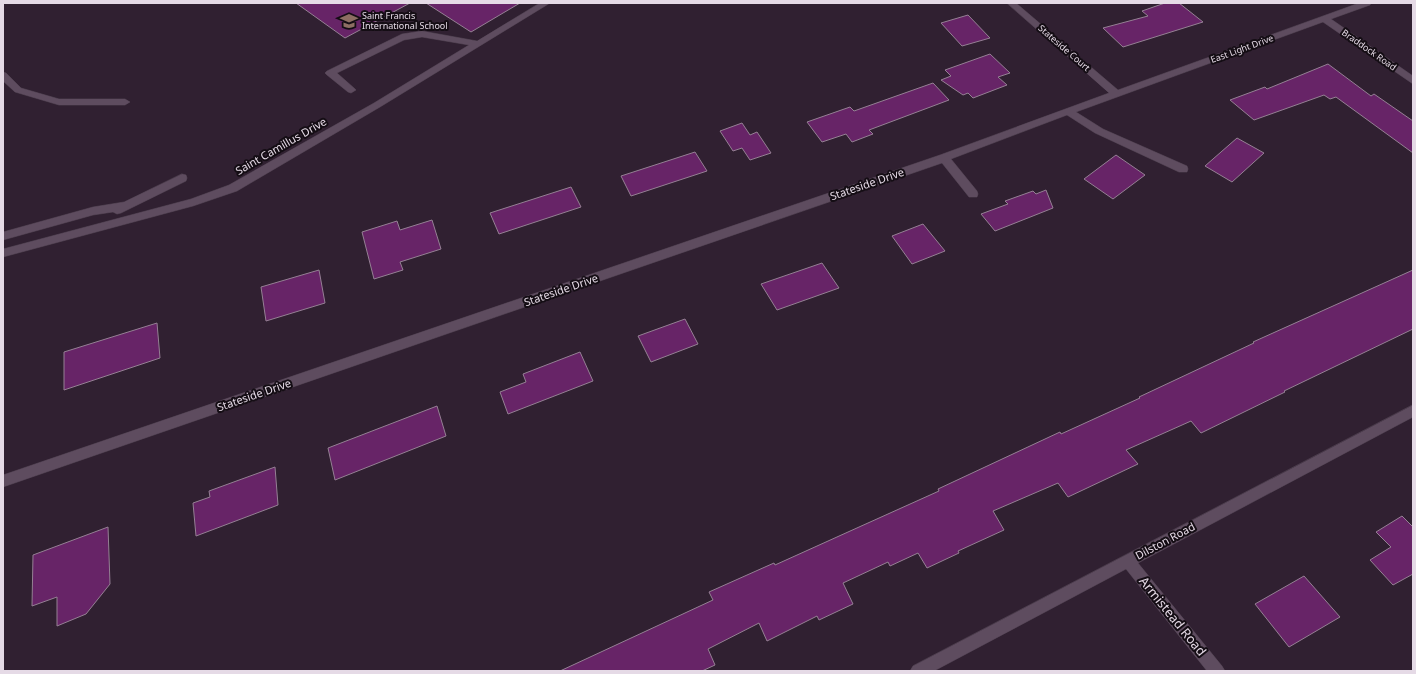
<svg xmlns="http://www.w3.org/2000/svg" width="1416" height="674" viewBox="0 0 1416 674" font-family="'Noto Sans',sans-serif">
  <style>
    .building { fill: #672467; stroke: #958094 }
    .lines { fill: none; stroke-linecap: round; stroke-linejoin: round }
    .minor-casing { stroke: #493b4a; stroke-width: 1 }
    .minor { fill: #5e4c5f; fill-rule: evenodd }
    .labels { text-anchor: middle; stroke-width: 4; stroke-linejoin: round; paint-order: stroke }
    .far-poi-label { font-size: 9px; fill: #e5dae6; stroke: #140d14; text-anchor: start }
    .far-street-label { font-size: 9px; fill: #e5dae6; stroke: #140d14 }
    .street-label { font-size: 11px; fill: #e5dae6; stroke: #140d14 }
    .near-street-label { font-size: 13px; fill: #e5dae6; stroke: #140d14 }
  </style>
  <rect width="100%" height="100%" fill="#302031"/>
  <g class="building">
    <path d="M296,3H410L345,38Z"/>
    <path d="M426,3H520L471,32Z"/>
    <path d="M1165,3H1179L1203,22L1123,47L1103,28L1148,16L1142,11Z"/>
    <path d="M968,15L990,38L962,46L941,23Z"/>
    <path d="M990,54L1010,73L998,77L1007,85L973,98L968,93L963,95L941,80L951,76L945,70Z"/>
    <path d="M1328,64L1371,96L1374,94L1413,121V153L1336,97L1330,99L1324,95L1254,120L1230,100L1265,87L1267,89Z"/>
    <path d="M933,83L949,100L869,130L873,134L852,142L846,134L822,142L807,122L850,107L854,111Z"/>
    <path d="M742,123L750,135L757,132L771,153L750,160L742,148L733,151L720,131Z"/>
    <path d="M1237,138L1264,153L1232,182L1205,166Z"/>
    <path d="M695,152L707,171L631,196L621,176Z"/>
    <path d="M1116,155L1145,175L1113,199L1084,179Z"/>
    <path d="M571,187L581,207L499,234L490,213Z"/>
    <path d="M1046,190L1053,208L995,231L981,214L1008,204L1005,201L1033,191L1036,194Z"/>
    <path d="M432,220L441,249L400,262L403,270L374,279L362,232L397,221L400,230Z"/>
    <path d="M923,224L945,251L912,264L892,236Z"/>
    <path d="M822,263L839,288L777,310L761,284Z"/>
    <path d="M319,270L325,303L266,321L261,287Z"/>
    <path d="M1413,270V329L1284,391L1285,392L1201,433L1191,421L1126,450L1138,464L1068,497L1058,483L993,511L1004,530L958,551L959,553L927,568L918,553L890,566L888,562L843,583L853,604L819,620L817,616L767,641L759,623L708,649L715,665L702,671H560L713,600L709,592L774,563L775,565L848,532L939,491L938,489L1060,432L1061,434L1140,398L1139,397L1254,343L1253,342Z"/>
    <path d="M685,319L698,344L651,362L638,336Z"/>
    <path d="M157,323L160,358L64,390V352Z"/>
    <path d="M580,352L593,381L508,414L500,392L526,382L523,374Z"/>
    <path d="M437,406L446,436L335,480L328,448Z"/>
    <path d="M275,467L278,505L196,536L193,503L210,497L209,491Z"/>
    <path d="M1402,516L1413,527V574L1393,585L1370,560L1391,547L1376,532Z"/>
    <path d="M108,527L110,584L86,614L57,626V597L32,606L33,555Z"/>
    <path d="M1304,576L1340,617L1289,647L1255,604Z"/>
  </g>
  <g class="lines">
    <g class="minor-casing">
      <g id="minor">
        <path d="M540,3H550L380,107L237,191L193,206L3,257V249L191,199L229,185L374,103L469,45L422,37L404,40L337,73L354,88L356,90L351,93L348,92L327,75L325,73L327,71L402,34L422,31L477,41Z"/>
        <path d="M1007,3H1016L1118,90L1359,3H1371L1370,5L1331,19L1413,76V84L1323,22L1076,112L1103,129L1187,166L1188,169L1187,172H1179L1095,133L1067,115L951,159L977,191L978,194L977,197H969L942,163L3,487V475L940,155L1109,93Z"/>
        <path d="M3,72L6,73L21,88L59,99H125L130,102L125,105H59L15,92L3,81Z"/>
        <path d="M182,174L186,175L187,178L186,181L121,213L117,214L113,212L93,215L3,240V232L93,207L124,202Z"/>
        <path d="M1413,405V417L1138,563L1222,666L1225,671H1207L1126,569L934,671H910L913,666Z"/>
      </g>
    </g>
    <use href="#minor" class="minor"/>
  </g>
  <defs>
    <g id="school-bare" transform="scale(1.38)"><path d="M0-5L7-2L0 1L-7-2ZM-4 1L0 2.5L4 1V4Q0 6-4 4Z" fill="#8d6e63" stroke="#140d14" stroke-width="2.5" paint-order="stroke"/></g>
  </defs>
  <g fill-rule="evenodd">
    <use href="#school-bare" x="349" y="21"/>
  </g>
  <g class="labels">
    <g class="far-poi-label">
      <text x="362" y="19">Saint Francis<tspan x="362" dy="10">International School</tspan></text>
    </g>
    <g class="far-street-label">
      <text transform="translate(1064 48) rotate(41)" y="3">Stateside Court</text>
      <text transform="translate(1242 49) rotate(-20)" y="3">East Light Drive</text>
      <text transform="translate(1369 50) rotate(35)" y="3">Braddock Road</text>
    </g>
    <g class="street-label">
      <text transform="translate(281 146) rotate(-30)" y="4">Saint Camillus Drive</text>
      <text transform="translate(867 184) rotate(-19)" y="4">Stateside Drive</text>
      <text transform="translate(561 290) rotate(-19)" y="4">Stateside Drive</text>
      <text transform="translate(254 395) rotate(-19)" y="4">Stateside Drive</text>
      <text transform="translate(1165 541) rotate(-28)" y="4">Dilston Road</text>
    </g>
    <g class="near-street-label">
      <text transform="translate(1173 616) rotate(51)" y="5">Armistead Road</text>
    </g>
  </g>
  <rect width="1416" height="674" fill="none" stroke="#e5dae6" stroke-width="8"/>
</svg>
